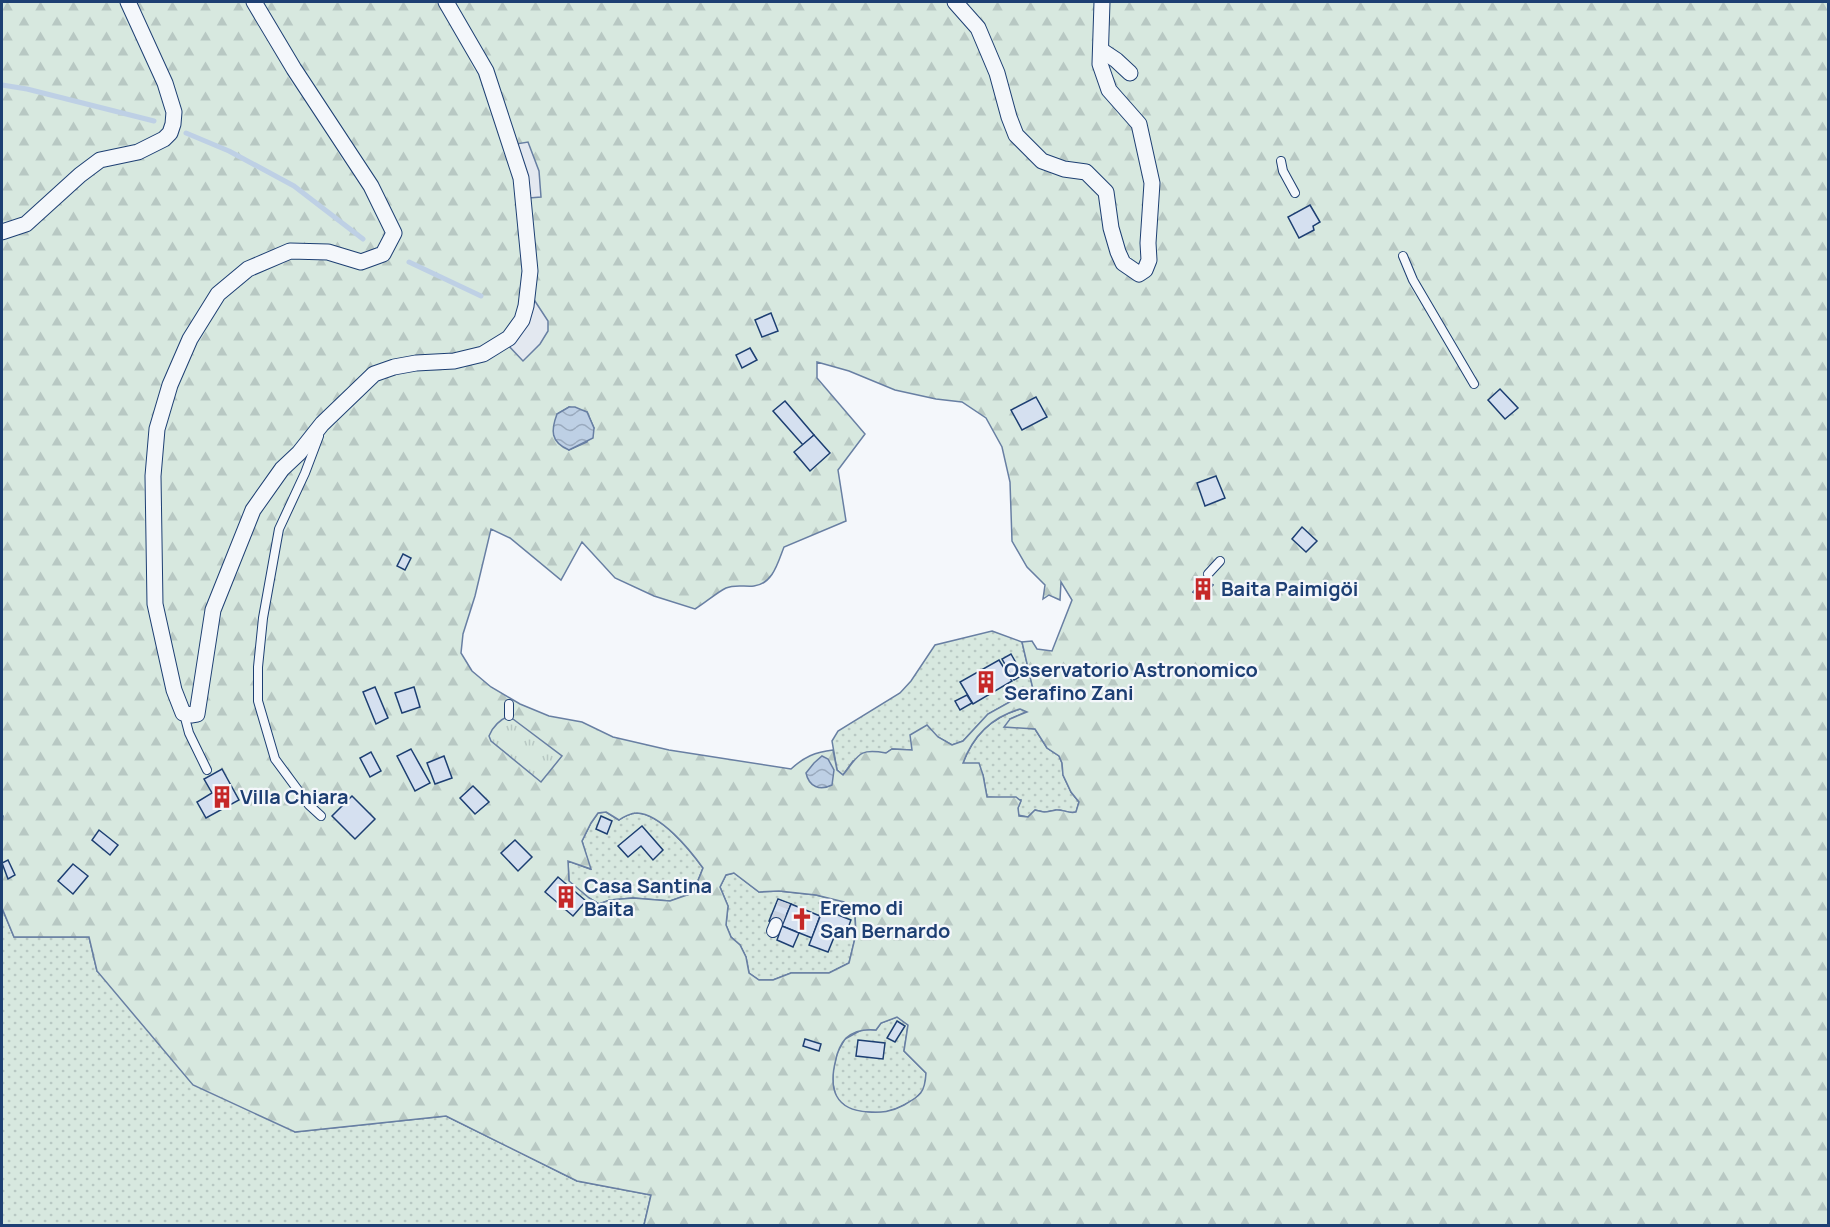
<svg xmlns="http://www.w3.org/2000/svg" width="1830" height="1227" viewBox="0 0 1830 1227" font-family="Manrope,sans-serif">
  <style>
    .grass { fill: url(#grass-dots); stroke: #687fa3; stroke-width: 1.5 }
    .forest { fill: url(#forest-firs); stroke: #687fa3; stroke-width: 1.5; fill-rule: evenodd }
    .park { fill: url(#park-tufts); stroke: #687fa3; stroke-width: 1.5 }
    .parking { fill: #e3e8f0; stroke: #687fa3; stroke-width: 1.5 }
    .water { fill: url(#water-waves); stroke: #687fa3; stroke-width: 1.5 }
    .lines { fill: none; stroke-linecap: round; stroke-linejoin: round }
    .stream { stroke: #bed0e5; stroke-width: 5 }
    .building { fill: #d5e0f0; stroke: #1d3f73; stroke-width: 1.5 }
    .pedestrian-tunnel { stroke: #c9d2e0; stroke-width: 12; stroke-dasharray: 12 6; stroke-linecap: butt }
    .service-casing { stroke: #1d3f73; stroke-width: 10 }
    .pedestrian-casing { stroke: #1d3f73; stroke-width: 14 }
    .minor-casing { stroke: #1d3f73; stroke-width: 17 }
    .service { stroke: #f4f7fb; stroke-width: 8 }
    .pedestrian { stroke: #f4f7fb; stroke-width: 12 }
    .minor { stroke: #f4f7fb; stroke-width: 15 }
    .labels { text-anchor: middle; stroke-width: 4.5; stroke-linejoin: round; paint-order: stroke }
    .poi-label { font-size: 20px; font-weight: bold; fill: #1d3f73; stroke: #f4f7fb; text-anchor: start }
  </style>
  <defs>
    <pattern id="grass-dots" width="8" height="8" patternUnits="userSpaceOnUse" patternTransform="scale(1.5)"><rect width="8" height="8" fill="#d7e8df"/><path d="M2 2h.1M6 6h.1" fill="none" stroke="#b8c8c3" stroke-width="1.8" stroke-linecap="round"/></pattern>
    <pattern id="forest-firs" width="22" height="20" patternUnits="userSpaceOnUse" patternTransform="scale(1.5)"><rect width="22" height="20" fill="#d7e8df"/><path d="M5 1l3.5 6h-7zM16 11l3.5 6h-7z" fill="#b8c8c3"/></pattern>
    <pattern id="park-tufts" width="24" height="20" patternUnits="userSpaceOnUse" patternTransform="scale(1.5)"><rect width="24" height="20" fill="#d7e8df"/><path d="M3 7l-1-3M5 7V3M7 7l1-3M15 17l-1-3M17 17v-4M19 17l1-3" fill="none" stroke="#b8c8c3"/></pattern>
    <pattern id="water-waves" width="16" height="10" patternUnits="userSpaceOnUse" patternTransform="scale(1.5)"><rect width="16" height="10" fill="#bed0e5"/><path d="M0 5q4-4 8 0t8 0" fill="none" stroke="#9aaabe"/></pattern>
  </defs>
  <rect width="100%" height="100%" fill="#f4f7fb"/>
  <g class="grass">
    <path d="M992,631L1022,642L1033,689L988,714L963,741L952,745L938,737L912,750L892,749L886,753L853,761L843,775L837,770L832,741L838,731L900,693L911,681L935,645Z"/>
    <path d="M1020,709L1028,711L1010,719L1021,727L1035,729L1047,748L1059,756L1062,763L1063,775L1071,792L1079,802L1076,812C1068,814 1063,809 1056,810C1045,812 1046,813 1035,810L1028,817L1018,815V808L1021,800L987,797L983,775L963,763C973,736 992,717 1020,709Z"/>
    <path d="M606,812L619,820C623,817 631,813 637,813C661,814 690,850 703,868L693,893L670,901L633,898L610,900L599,904L589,898L569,882L568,861L590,869L582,841L591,823L598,813Z"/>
    <path d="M734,873L759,892L779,891L816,895L844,902L855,915L856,934L849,963L829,973H791L773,980H759L749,973L746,957L740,945L731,937L726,925L728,906L720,887L726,875Z"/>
    <path d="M2,908L14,937H89L97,971L295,1132L446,1116L577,1181L651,1195L644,1225H2Z"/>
    <path d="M897,1017L908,1025L904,1051L926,1073L925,1088L915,1099L899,1108L883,1113L851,1111L836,1098L833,1084V1071L837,1053L845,1039L863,1029L876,1030L881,1023Z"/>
  </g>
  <path class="forest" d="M2,2H1828V1225H644L651,1195L577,1181L446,1116L295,1132L193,1085L97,971L89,937H14L2,908V823L3,816L2,815ZM817,362L849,371L895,390L936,399L962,402L986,418L1002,447L1010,482L1012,541L1027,567L1045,585L1043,599L1049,595L1060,600L1061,582L1072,600L1052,651L1037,649L1032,641L1022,642L1033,689L988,714L963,741L952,745L938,737L927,725L910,735L912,750L892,749L886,753C858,748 859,755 843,775L837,770L833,750C815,752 804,757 791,769L669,750L613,737L582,722L549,716L520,704L491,687L472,671L461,653L463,634L475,596L491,529L510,538L561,580L582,542L615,578L654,596L695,609C705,603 716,593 726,588C735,584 745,587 754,586C773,584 778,562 784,547L846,521L838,470L865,434L817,378ZM569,407L587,412L594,428L587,442L569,450L557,414ZM1020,709L1027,712L1010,719L1004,727L1035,729L1047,748L1059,756L1062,763L1063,775L1071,792L1079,802L1076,812C1068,814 1063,809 1056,810C1045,812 1046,813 1035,810L1028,817L1019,816L1018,808L1021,801L1016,797H987L983,775L979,763H963C973,736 992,717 1020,709ZM606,812L619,820C623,817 631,813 637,813C661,814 690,850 703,868L693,893L670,901L633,898L610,900L599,904L589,898L569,881L568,861L591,869L582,841L591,823L598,813ZM734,873L759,892L779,891L816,895L844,902L855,915L856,934L849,963L829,973H791L773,980H759L749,973L746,957L740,945L731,937L726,925L728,906L720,887L726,875ZM897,1017L908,1025L904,1051L926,1073C925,1093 920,1096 904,1105C891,1112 881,1113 868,1112C835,1110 828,1089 836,1059C837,1053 841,1043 846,1038C854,1031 865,1029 876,1030L881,1023Z"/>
  <path class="park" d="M509,716L562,756L541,782L491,741L489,736C493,726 499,720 509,716Z"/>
  <g class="parking">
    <path d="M528,142L539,171L541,197L529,198L516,144Z"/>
    <path d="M531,295L548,321V331L540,344L523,361L507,344Z"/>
  </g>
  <g class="water">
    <path d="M569,407H575L587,412L594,428L593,438L569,450C550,442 551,430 557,414Z"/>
    <path d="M822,756L828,759L834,770L832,785C820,791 809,787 806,773L814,763Z"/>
  </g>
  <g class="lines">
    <g class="stream">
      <path d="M2,85L27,89L154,121"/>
      <path d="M186,133L229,151L294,186L363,239"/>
      <path d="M409,262L481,296"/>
    </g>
  </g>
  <g class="building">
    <path d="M1310,205L1320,222L1313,226L1314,230L1299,238L1288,217Z"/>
    <path d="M771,313L778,331L762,337L755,320Z"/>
    <path d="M750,348L757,360L742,368L736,355Z"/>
    <path d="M1500,389L1518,408L1505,419L1488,400Z"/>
    <path d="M1036,397L1047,417L1022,430L1011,410Z"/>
    <path d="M785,401L814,435L803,445L773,411Z"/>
    <path d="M814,435L830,453L810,471L794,452Z"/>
    <path d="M1216,476L1225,498L1205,506L1197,483Z"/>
    <path d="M1302,527L1317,541L1306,552L1292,539Z"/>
    <path d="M403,554L411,558L405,570L397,566Z"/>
    <path d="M1203,578L1213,585L1202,599L1193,592Z"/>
    <path d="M1011,654L1023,675L1014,680L1002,659Z"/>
    <path d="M999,660L1012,681L973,704L960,682Z"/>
    <path d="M375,687L388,718L376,724L363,692Z"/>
    <path d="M414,687L420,707L402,713L395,693Z"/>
    <path d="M967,695L972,703L960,710L955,701Z"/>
    <path d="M411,749L430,783L415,791L397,756Z"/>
    <path d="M371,752L381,771L370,777L360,758Z"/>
    <path d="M444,756L452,778L435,784L427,763Z"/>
    <path d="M222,769L239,800L206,818L197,802L212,793L204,779Z"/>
    <path d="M473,786L489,802L475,814L460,798Z"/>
    <path d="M352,796L375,819L355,839L332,816Z"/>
    <path d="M601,816L612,821L607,834L596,829Z"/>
    <path d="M642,826L663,850L653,860L641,846L628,857L618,846Z"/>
    <path d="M99,830L118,845L110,855L92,840Z"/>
    <path d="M515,840L532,857L518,871L501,853Z"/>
    <path d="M8,860L15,875L8,879L2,863Z"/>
    <path d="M73,864L88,876L73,894L58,881Z"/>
    <path d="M558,877L586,901L573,916L545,892Z"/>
    <path d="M778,899L791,904L782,926L769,921Z"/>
    <path d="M791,904L820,916L812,938L782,926Z"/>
    <path d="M823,909L851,920L846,933L837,930L828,952L809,945Z"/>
    <path d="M782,926L799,933L793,947L777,940Z"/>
    <path d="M897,1021L905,1026L895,1042L887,1038Z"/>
    <path d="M805,1039L821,1044L819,1051L803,1046Z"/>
    <path d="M858,1040L885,1043L883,1059L856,1056Z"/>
  </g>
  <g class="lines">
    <path class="pedestrian-tunnel" d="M776,924L784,902"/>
    <g class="service-casing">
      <g id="service">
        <path d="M1281,161L1283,171L1295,193"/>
        <path d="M1403,256L1413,280L1474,384"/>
        <path d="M319,436L305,473L279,529L263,618L258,667V701L275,759L309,805L321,816"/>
        <path d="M1208,574L1220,561"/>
        <path d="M509,704V716"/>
        <path d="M184,714L189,733L207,770"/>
      </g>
    </g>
    <g class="pedestrian-casing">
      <path id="pedestrian" d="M773,931L776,924"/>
    </g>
    <g class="minor-casing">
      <g id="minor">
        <path d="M254,2L294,69L371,186L394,233L383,254L361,262L328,252L290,251L248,269L218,294L190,339L170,385L157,429L153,476L155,604L174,690L183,713L191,715L197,714L213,610L253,510L282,469L299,453L322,424L374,374L394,367L416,363L454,361L483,354L509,338L522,320L526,306L530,271L521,178L486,71L446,2"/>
        <path d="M955,2L978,28L997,73L1009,117L1016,135L1042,161L1064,169L1086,172L1106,192L1111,228L1118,252L1123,263L1139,274L1145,270L1149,260L1148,243L1152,183L1139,124L1109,90L1100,64L1102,2"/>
        <path d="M1101,50L1116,60L1130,73"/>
        <path d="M2,232L26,224L80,175L100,160L138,152L164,139L170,133L173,124L174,112L165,83L128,2"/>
      </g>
    </g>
    <use href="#service" class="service"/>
    <use href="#pedestrian" class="pedestrian"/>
    <use href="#minor" class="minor"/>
  </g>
  <defs>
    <g id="building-bare" transform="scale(1.8)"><path d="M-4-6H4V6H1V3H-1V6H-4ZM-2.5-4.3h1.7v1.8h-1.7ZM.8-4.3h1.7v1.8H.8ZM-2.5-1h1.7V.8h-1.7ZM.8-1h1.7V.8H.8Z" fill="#c62828" stroke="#f4f7fb" stroke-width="2.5" paint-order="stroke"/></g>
    <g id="church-bare" transform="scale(1.8)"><path d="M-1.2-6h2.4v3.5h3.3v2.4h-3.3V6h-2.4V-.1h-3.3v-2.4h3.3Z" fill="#c62828" stroke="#f4f7fb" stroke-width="2.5" paint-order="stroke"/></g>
  </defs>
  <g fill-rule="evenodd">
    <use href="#building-bare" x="1203" y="589"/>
    <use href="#building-bare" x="986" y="682"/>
    <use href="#building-bare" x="222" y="797"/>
    <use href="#building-bare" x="566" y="897"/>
    <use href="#church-bare" x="802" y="919"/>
  </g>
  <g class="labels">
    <g class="poi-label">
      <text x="1221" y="596">Baita Paimigöi</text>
      <text x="1004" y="677">Osservatorio Astronomico<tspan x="1004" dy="23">Serafino Zani</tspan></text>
      <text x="240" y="804">Villa Chiara</text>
      <text x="584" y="893">Casa Santina<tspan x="584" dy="23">Baita</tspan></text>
      <text x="820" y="915">Eremo di<tspan x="820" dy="23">San Bernardo</tspan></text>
    </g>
  </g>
  <rect width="1830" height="1227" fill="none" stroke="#1d3f73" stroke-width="6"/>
</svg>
